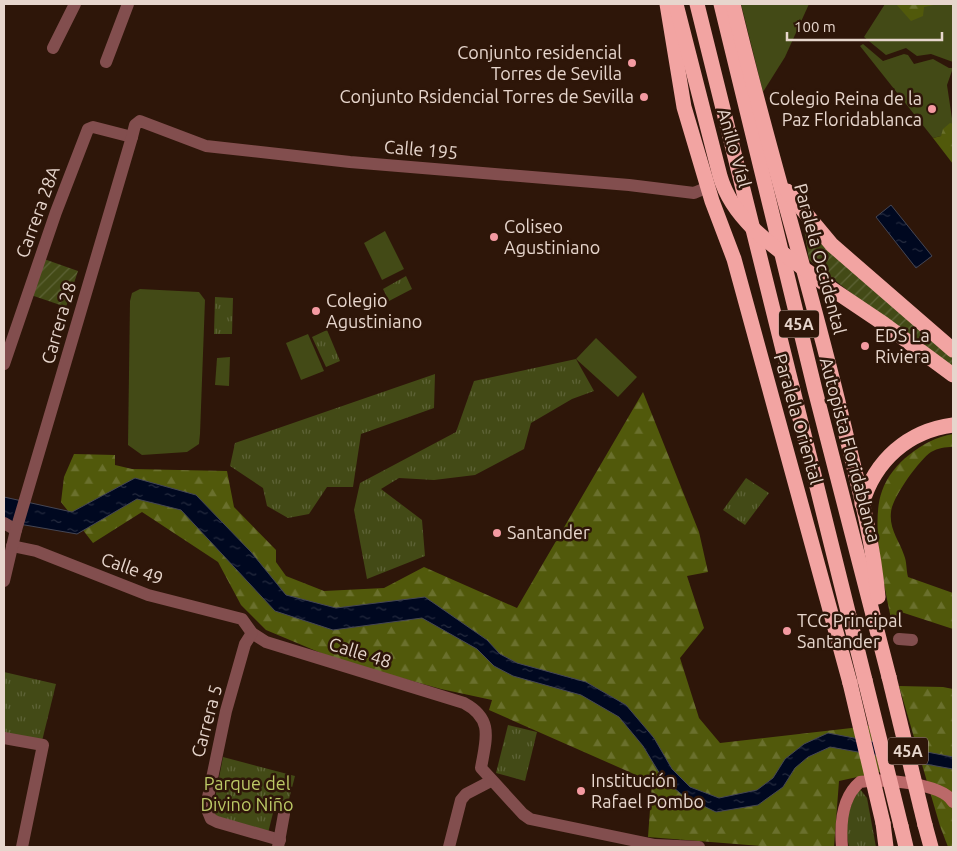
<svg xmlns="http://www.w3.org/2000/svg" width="957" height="851" viewBox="0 0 957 851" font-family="Ubuntu,sans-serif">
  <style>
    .grass { fill: #434a16 }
    .forest { fill: url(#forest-firs) }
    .park { fill: url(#park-tufts) }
    .garden { fill: url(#garden-furrows) }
    .water { fill: url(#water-ripples); stroke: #454654 }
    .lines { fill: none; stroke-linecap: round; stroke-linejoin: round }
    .street { stroke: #824e4e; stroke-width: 12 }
    .secondary { stroke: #bb6969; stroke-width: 12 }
    .highway { stroke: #f2a4a2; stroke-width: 15 }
    .highway-bridge { stroke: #f2a4a2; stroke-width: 15 }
    .poi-dot { fill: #f49aa1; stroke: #2e1609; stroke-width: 2 }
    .labels { text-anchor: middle; stroke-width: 5; stroke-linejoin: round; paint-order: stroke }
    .shield { fill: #2e1609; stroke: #b09c92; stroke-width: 1 }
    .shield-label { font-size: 16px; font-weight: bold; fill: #e7d6cd }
    .poi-label { font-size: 18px; fill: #e7d6cd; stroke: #2e1609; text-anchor: start }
    .street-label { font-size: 18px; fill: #e7d6cd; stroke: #2e1609 }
    .park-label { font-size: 18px; fill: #bcc966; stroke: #2e1609 }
  </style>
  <defs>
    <pattern id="forest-firs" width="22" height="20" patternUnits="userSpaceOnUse" patternTransform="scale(1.25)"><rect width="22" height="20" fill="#51590b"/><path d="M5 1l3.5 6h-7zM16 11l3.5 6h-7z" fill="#6a702d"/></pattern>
    <pattern id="park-tufts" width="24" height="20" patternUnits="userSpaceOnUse" patternTransform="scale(1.25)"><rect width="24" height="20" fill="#434a16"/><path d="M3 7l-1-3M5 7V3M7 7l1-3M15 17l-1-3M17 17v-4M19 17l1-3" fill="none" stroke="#5e6337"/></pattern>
    <pattern id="garden-furrows" width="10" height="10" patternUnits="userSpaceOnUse" patternTransform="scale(1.25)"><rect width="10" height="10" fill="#434a16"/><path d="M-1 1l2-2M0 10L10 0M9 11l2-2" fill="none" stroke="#5e6337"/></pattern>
    <pattern id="water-ripples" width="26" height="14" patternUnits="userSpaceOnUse" patternTransform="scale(1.25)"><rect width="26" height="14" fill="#000820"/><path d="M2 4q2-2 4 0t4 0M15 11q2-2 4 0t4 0" fill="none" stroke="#252b3f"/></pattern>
  </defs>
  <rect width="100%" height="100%" fill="#2e1609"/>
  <g class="grass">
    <path d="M741,4H809L785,57L763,92Z"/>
    <path d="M885,4H953V62L931,54L917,56L906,48L886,55L864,37Z"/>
    <path d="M863,44L883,61L904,54L908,55L914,64L933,59L949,68H953L947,85L953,125L941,136L933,138L860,46Z"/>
    <path d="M385,231L404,269L382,280L364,243Z"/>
    <path d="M140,289L199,292L205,300L200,434L199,444L187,452L142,455L128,445L130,301L132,293Z"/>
    <path d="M308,334L324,371L301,380L286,343Z"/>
    <path d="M596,338L637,377L618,397L576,359Z"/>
    <path d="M230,357L229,386L215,385L217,358Z"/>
  </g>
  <g class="forest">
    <path d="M896,4H939L924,7L923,16L911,21Z"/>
    <path d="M950,123L953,124V164L933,138L941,136L943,129Z"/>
    <path d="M643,392L699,532L708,572L687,576L704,628L680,658L699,718L720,743L869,726L880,772L839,781L834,847H775L648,837L652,782L489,710L492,700L441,689L340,661L266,630L241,605L218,562L142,512L93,543L61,502L64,477L74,454L115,455V465L132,469L227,471L234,507L276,550V562L286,576L324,591L384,588L424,567L517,608Z"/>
    <path d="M953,434V447C945,447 938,448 931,452C919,460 892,498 891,512C889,529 899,540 904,555C907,562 906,569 908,577L953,593V629L901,612L898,625L892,623C885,590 870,523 882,491C887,477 897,464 909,455C923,444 936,437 953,434Z"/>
    <path d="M899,686L943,687L953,689V847H948L940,826Z"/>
  </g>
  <g class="park">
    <path d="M406,276L412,289L389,301L383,289Z"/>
    <path d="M215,297L233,298L232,334H214Z"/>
    <path d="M327,330L340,361L326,367L312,337Z"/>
    <path d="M576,359L594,391L572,399L531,423L524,449L475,475L434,480L399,478L381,489L422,520L425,556L367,579L354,510L360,483L456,432L474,381Z"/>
    <path d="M435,374L434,408L361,434L353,487H327L309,514L288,518L267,506L263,488L230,466L235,443Z"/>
    <path d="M746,478L769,493L745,525L723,510Z"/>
    <path d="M4,672L56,684L42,741L4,735Z"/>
    <path d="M508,725L537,732L525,781L496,773Z"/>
    <path d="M223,757L295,776L287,807L274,809L268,833L212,815Z"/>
    <path d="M860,789L867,798L876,847H849C844,826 847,807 860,789Z"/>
  </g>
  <g class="garden">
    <path d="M803,222L838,257L953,358V373L809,260Z"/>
    <path d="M44,259L78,271L66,307L31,295Z"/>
  </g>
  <g class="water">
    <path d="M891,205L932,256L916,268L876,217Z"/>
    <path d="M135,478L196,495L251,552L286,595L336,608L425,597L487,640L500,654L517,663L586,682L626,705L654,738L672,769L690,787L719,798L757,790L773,778L785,759L804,744L828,733L953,757V769L830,747L808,757L795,768L783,787L758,805L716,812L685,797L663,779L643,746L619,717L581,695L513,676L494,666L477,649L422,618L333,630L275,611L181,510L137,499L77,534L19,524L4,519V497L72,512Z"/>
  </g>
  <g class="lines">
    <g class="street">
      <path d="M53,48L75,4"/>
      <path d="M106,62L128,4"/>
      <path d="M4,364L56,212L88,129L93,127L132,137"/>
      <path d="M4,523L16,530"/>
      <path d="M12,546L36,551L148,595L242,619L252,633L266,642L464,703C494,719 486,739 481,768L523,814L530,819L655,845L699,847"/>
      <path d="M4,581L16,530L132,137L135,125L140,121L206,146L350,162L629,185L694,193L708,187"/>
      <path d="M252,633L245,644L226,711L206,807L211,819L217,822L280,840"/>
      <path d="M899,639L912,640"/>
      <path d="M4,738L43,745L22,847"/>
      <path d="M278,847L284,814"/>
      <path d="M449,847L461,800L466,794L491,781"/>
    </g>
    <path class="secondary" d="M842,847C840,824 842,797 860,782C882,778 942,783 953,802"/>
    <g class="highway">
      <path d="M667,4L684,107L712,201L734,259L850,683"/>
      <path d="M697,4L865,680"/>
      <path d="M721,4L815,390L889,677"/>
      <path d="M733,4C766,143 809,279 842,418C856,477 873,537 878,597"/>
      <path d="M787,191L832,245L953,350"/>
      <path d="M829,287L884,324L953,375"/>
      <path d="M862,504C875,460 908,431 953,425"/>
      <path d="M883,823L886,847"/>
      <path d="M925,825L931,847"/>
      <path d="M901,826L906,847"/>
    </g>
    <g class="highway-bridge">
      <path d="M676,4L720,176C735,228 789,256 829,287"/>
      <path d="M889,677L925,825"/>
      <path d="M865,680L901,826"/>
      <path d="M850,683L883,823"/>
    </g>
  </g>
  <g class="poi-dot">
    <circle cx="632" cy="63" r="5"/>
    <circle cx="644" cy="97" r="5"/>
    <circle cx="932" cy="109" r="5"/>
    <circle cx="494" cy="237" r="5"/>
    <circle cx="316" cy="311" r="5"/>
    <circle cx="865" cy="346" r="5"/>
    <circle cx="497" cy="533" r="5"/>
    <circle cx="787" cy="631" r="5"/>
    <circle cx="581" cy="791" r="5"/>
  </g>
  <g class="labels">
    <g class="shield">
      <rect x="779" y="310.5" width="40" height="27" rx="4"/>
      <rect x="888" y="737.5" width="40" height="27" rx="4"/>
    </g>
    <g class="shield-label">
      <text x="799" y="330">45A</text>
      <text x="908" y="757">45A</text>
    </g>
    <g class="poi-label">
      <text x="622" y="59" text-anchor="end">Conjunto residencial<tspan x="622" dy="21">Torres de Sevilla</tspan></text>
      <text x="634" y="103" text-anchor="end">Conjunto Rsidencial Torres de Sevilla</text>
      <text x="922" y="105" text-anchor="end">Colegio Reina de la<tspan x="922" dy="21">Paz Floridablanca</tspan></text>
      <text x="504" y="233">Coliseo<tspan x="504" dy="21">Agustiniano</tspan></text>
      <text x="326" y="307">Colegio<tspan x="326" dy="21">Agustiniano</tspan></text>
      <text x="875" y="342">EDS La<tspan x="875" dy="21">Riviera</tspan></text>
      <text x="507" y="539">Santander</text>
      <text x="797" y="627">TCC Principal<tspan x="797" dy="21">Santander</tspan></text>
      <text x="591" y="787">Institución<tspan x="591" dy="21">Rafael Pombo</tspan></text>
    </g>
    <g class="street-label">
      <text transform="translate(734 148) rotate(74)" y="6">Anillo Víal</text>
      <text transform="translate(421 150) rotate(5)" y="6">Calle 195</text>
      <text transform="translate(38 212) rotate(-70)" y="6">Carrera 28A</text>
      <text transform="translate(820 259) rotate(75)" y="6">Paralela Occidental</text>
      <text transform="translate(59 323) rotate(-74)" y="6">Carrera 28</text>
      <text transform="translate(798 419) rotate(74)" y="6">Paralela Oriental</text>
      <text transform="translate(850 450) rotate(75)" y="6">Autopista Floridablanca</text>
      <text transform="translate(132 569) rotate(19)" y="6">Calle 49</text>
      <text transform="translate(360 653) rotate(17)" y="6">Calle 48</text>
      <text transform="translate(207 721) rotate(-75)" y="6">Carrera 5</text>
    </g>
    <g class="park-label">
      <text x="247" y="790">Parque del<tspan x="247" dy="21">Divino Niño</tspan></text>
    </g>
  </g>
  <rect width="957" height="851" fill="none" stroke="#e7d6cd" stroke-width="10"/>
  <path d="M787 32v8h155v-8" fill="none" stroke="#e7d6cd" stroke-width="2.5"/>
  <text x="794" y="32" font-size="15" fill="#e7d6cd" stroke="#2e1609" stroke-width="4" paint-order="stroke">100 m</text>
</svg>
